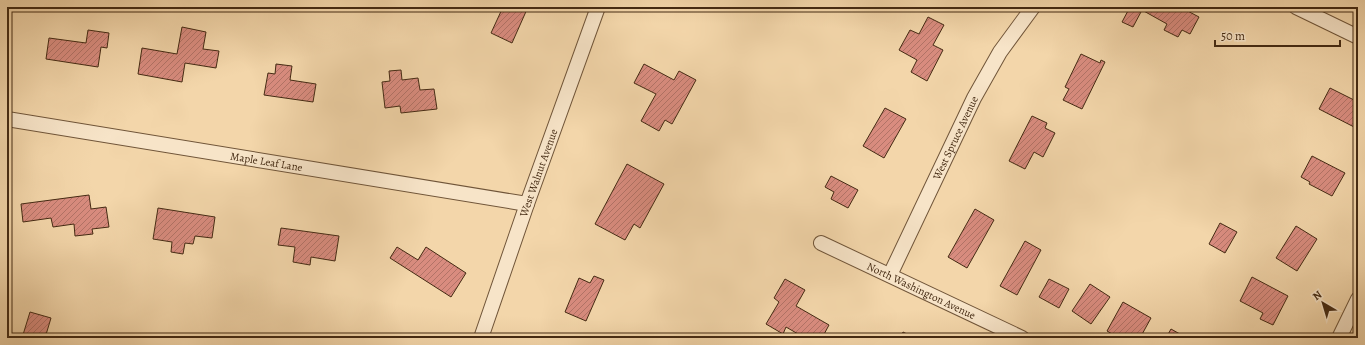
<svg xmlns="http://www.w3.org/2000/svg" width="1365" height="345" viewBox="0 0 1365 345" font-family="Alegreya,serif">
  <style>
    .building { fill: url(#building-hatch); stroke: #442a13 }
    .lines { fill: none; stroke-linecap: round; stroke-linejoin: round }
    .minor-casing { stroke: #705539; stroke-width: 16 }
    .minor { stroke: #f7e4c8; stroke-width: 14 }
    .labels { text-anchor: middle; stroke-width: 3.5; stroke-linejoin: round; paint-order: stroke }
    .street-label { font-size: 11px; fill: #442a13; stroke: #f7e4c8 }
  </style>
  <defs>
    <pattern id="building-hatch" width="6" height="6" patternUnits="userSpaceOnUse"><rect width="6" height="6" fill="#d98c7f"/><path d="M-1 1l2-2M0 6l6-6M5 7l2-2" fill="none" stroke="#b27367"/></pattern>
  </defs>
  <rect width="100%" height="100%" fill="#f3d6aa"/>
  <filter id="stains"><feTurbulence type="fractalNoise" baseFrequency=".005" numOctaves="4"/><feColorMatrix values="0 0 0 0 .2 0 0 0 0 .09 0 0 0 0 .02 0 0 0 .5 -.17"/></filter>
  <radialGradient id="worn" r=".72"><stop offset=".6" stop-color="#630" stop-opacity="0"/><stop offset="1" stop-color="#630" stop-opacity=".3"/></radialGradient>
  <g class="building">
    <path d="M503,7H528L512,43L491,33Z"/>
    <path d="M1130,7H1180L1199,17L1190,34L1182,30L1178,37L1164,30L1167,24L1142,10L1133,27L1122,22Z"/>
    <path d="M928,17L944,25L933,45L943,50L927,81L911,72L917,60L899,50L910,30L919,34Z"/>
    <path d="M182,27L206,32L203,49L219,51L216,68L185,63L182,82L138,74L142,48L177,54Z"/>
    <path d="M88,30L109,33L107,48L101,47L98,67L46,59L49,38L86,43Z"/>
    <path d="M1081,54L1100,63L1101,60L1105,62L1082,109L1063,100L1069,89L1065,87Z"/>
    <path d="M276,64L292,66L290,80L316,84L313,102L264,95L268,73L275,74Z"/>
    <path d="M644,64L674,80L679,71L696,80L672,124L665,120L659,131L641,121L656,94L634,83Z"/>
    <path d="M401,70L402,80L418,78L420,90L434,89L437,109L401,113L400,106L385,108L382,82L390,81L389,71Z"/>
    <path d="M1330,88L1358,102V129L1319,109Z"/>
    <path d="M885,108L906,119L884,158L863,146Z"/>
    <path d="M1032,116L1047,123L1045,128L1055,133L1043,157L1034,152L1025,169L1009,161Z"/>
    <path d="M1312,156L1345,173L1332,196L1309,184L1310,182L1301,177Z"/>
    <path d="M627,164L664,184L640,228L634,224L625,240L595,224Z"/>
    <path d="M831,176L858,190L848,208L831,199L834,192L825,187Z"/>
    <path d="M89,195L91,209L106,207L109,227L92,229L93,234L75,236L74,224L53,227L51,218L23,222L21,204Z"/>
    <path d="M158,208L215,217L212,238L195,236L193,244L185,243L183,254L171,252L172,242L153,239Z"/>
    <path d="M975,209L994,220L967,268L948,257Z"/>
    <path d="M1220,223L1237,232L1225,253L1209,244Z"/>
    <path d="M1296,226L1317,239L1297,271L1276,258Z"/>
    <path d="M281,228L339,236L335,261L311,257L310,265L293,262L295,247L278,245Z"/>
    <path d="M1025,241L1041,250L1017,295L1000,286Z"/>
    <path d="M397,247L418,260L426,247L466,273L451,297L390,258Z"/>
    <path d="M594,276L604,280L586,321L565,312L579,278L590,283Z"/>
    <path d="M1252,277L1288,296L1273,325L1260,319L1263,313L1240,301Z"/>
    <path d="M785,279L805,290L796,306L829,325L822,338H805L786,327L783,334L766,324L779,302L774,298Z"/>
    <path d="M1049,279L1069,289L1059,308L1039,297Z"/>
    <path d="M1090,284L1110,297L1091,324L1072,311Z"/>
    <path d="M1123,302L1151,318L1140,338H1119L1107,331Z"/>
    <path d="M30,312L51,318L45,338H22Z"/>
    <path d="M1171,329L1187,338H1166Z"/>
    <path d="M903,332L915,338H900Z"/>
  </g>
  <g class="lines">
    <g class="minor-casing">
      <g id="minor">
        <path d="M1296,7L1358,37"/>
        <path id="s1" d="M7,119L527,204"/>
        <path id="s2" d="M821,243L1022,338"/>
        <path id="s3" d="M890,275L974,98L1000,52L1033,7"/>
        <path id="s4" d="M481,338L527,204L598,7"/>
        <path d="M1339,338L1358,299"/>
      </g>
    </g>
    <use href="#minor" class="minor"/>
  </g>
  <g class="labels">
    <g class="street-label">
      <text dy="4" stroke="none"><textPath href="#s3" startOffset="152">West Spruce Avenue</textPath></text>
      <text dy="4" stroke="none"><textPath href="#s1" startOffset="263">Maple Leaf Lane</textPath></text>
      <text dy="4" stroke="none"><textPath href="#s4" startOffset="175">West Walnut Avenue</textPath></text>
      <text dy="4" stroke="none"><textPath href="#s2" startOffset="111">North Washington Avenue</textPath></text>
    </g>
  </g>
  <rect width="1365" height="345" fill="none" stroke="#f3d6aa" stroke-width="24"/>
  <rect x="8" y="8" width="1349" height="329" fill="none" stroke="#442a13" stroke-width="2"/>
  <rect x="12" y="12" width="1341" height="321" fill="none" stroke="#442a13"/>
  <g transform="translate(1323 303) rotate(322)" stroke="#f7e4c8" stroke-width="3" paint-order="stroke">
  <path d="M0-3L7 15L0 10L-7 15Z" fill="#442a13"/>
  <text y="-6" font-size="11" font-weight="bold" text-anchor="middle" fill="#442a13">N</text>
  </g>
  <path d="M1215 40v6h125v-6" fill="none" stroke="#442a13" stroke-width="2"/>
  <text x="1221" y="40" font-size="12" fill="#442a13" stroke="#f7e4c8" stroke-width="3" paint-order="stroke">50 m</text>
  <rect width="100%" height="100%" filter="url(#stains)"/>
  <rect width="100%" height="100%" fill="url(#worn)"/>
</svg>
